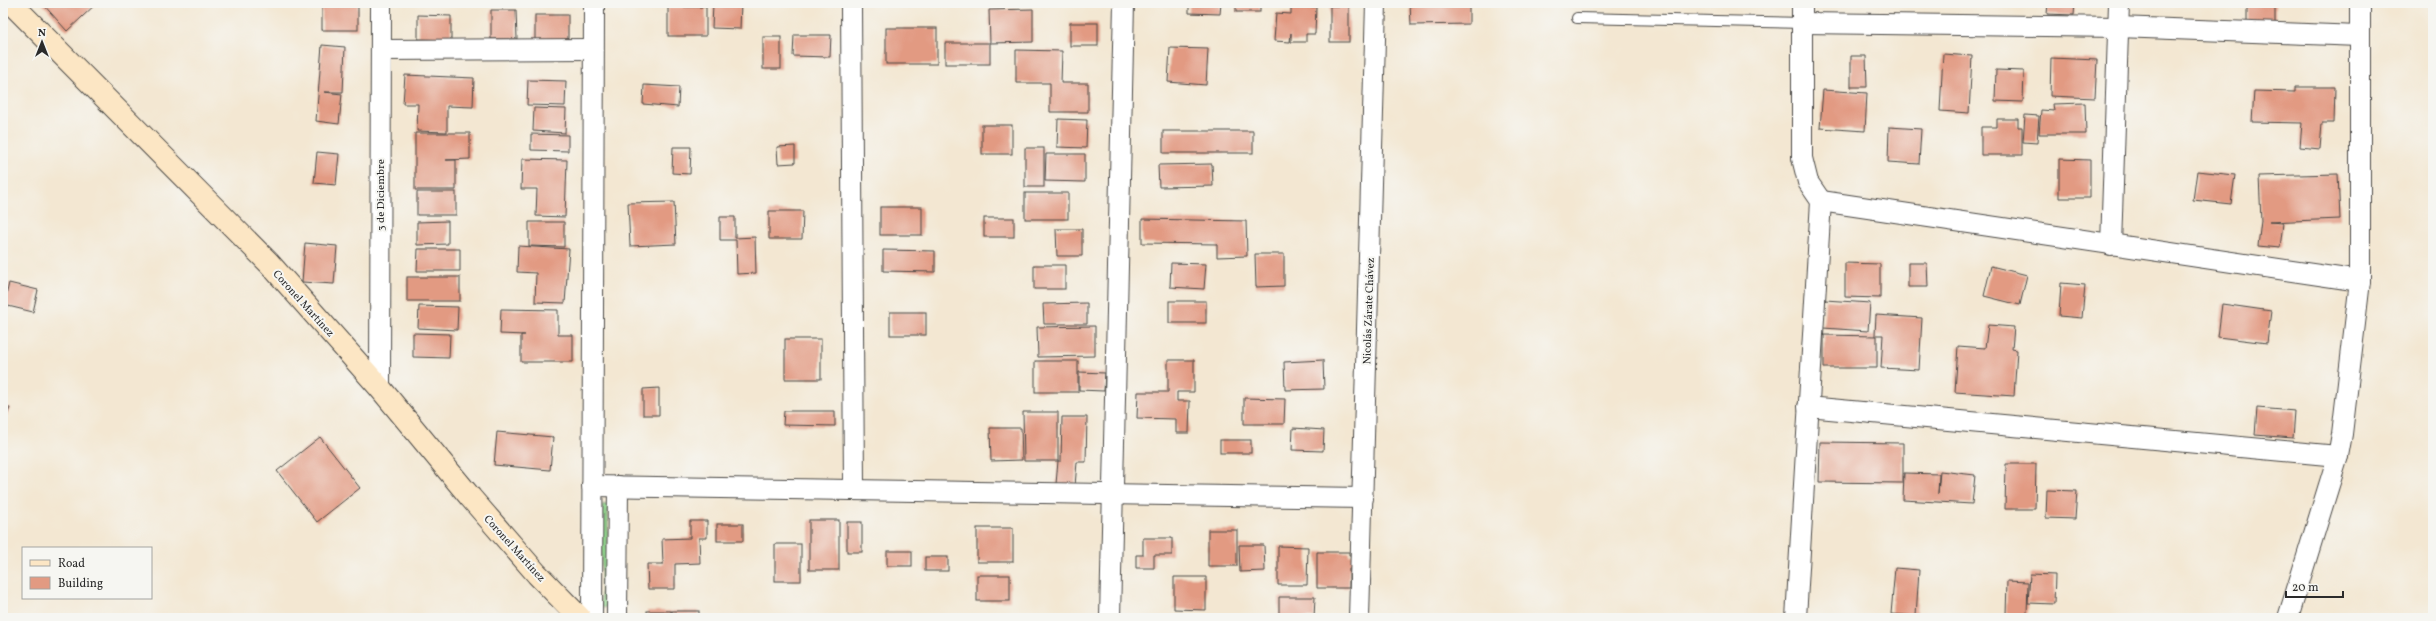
<svg xmlns="http://www.w3.org/2000/svg" width="2436" height="621" viewBox="0 0 2436 621" font-family="Vollkorn,serif">
  <style>
    .green { fill: #92d58e; stroke: #5e805c }
    .building { fill: #e29a82 }
    .lines { fill: none; stroke-linecap: round; stroke-linejoin: round }
    .lane-casing { stroke: #494744; stroke-width: 12 }
    .street-casing { stroke: #494744; stroke-width: 22 }
    .secondary-casing { stroke: #494744; stroke-width: 24 }
    .lane { stroke: #fff; stroke-width: 10 }
    .street { stroke: #fff; stroke-width: 20 }
    .secondary { stroke: #fce6c4; stroke-width: 22 }
    .labels { text-anchor: middle; stroke-width: 4; stroke-linejoin: round; paint-order: stroke }
    .street-label { font-size: 11px; fill: #2b2b2b; stroke: #f6f6f2 }
  </style>
  <rect width="100%" height="100%" fill="#f6f6f2"/>
  <filter id="ink" filterUnits="userSpaceOnUse"><feTurbulence type="fractalNoise" baseFrequency=".025" numOctaves="2"/><feDisplacementMap in="SourceGraphic" scale="8" xChannelSelector="R" yChannelSelector="G"/><feConvolveMatrix kernelMatrix="1 2 1 2 8 2 1 2 1" color-interpolation-filters="sRGB"/></filter>
  <filter id="wash" filterUnits="userSpaceOnUse"><feTurbulence type="fractalNoise" baseFrequency=".012" numOctaves="4" result="noise"/><feDisplacementMap in="SourceGraphic" scale="16" xChannelSelector="R" yChannelSelector="G"/><feGaussianBlur stdDeviation="0.9" result="paint"/><feColorMatrix in="noise" values="0 0 0 0 0 0 0 0 0 0 0 0 0 0 0 0 0 1.4 0 .05"/><feComposite in="paint" operator="in"/></filter>
  <g filter="url(#wash)">
    <rect width="100%" height="100%" fill="#f3e7d2"/>
    <path class="green" d="M608,504V606L603,608L601,606L602,505Z"/>
    <g id="blocks">
      <g class="building">
        <path d="M42,3H97L67,31Z"/>
        <rect x="322" y="3" width="36" height="27"/>
        <path d="M713,3H741L740,29L712,28Z"/>
        <path d="M1189,3H1221L1220,14L1189,13Z"/>
        <rect x="1236" y="3" width="24" height="9"/>
        <path d="M1410,3H1469V24L1411,25Z"/>
        <path d="M2048,3H2075L2074,15L2047,14Z"/>
        <path d="M2247,3H2275V25L2247,24Z"/>
        <path d="M1291,6L1316,7L1315,34H1306V42H1291V33L1290,42L1274,41L1276,13L1291,14Z"/>
        <rect x="1330" y="6" width="19" height="36"/>
        <rect x="668" y="7" width="38" height="29"/>
        <path d="M1033,9V42L990,43L989,10Z"/>
        <path d="M491,10H516L517,39H491Z"/>
        <path d="M418,15L451,16V40L418,39Z"/>
        <rect x="535" y="15" width="33" height="25"/>
        <rect x="1070" y="23" width="28" height="23"/>
        <rect x="886" y="28" width="51" height="36"/>
        <path d="M794,35H831L830,57L793,56Z"/>
        <rect x="763" y="37" width="18" height="32"/>
        <rect x="945" y="43" width="45" height="21"/>
        <path d="M322,45L345,47L343,92H324L342,94L339,124L316,121Z"/>
        <path d="M1170,48L1208,49L1206,85L1168,82Z"/>
        <path d="M1016,50L1062,51L1061,83H1088V112H1050V83H1016Z"/>
        <path d="M1943,54L1972,56L1969,113L1940,111Z"/>
        <path d="M1851,56H1866L1867,87H1851Z"/>
        <path d="M2051,58L2097,60L2095,98L2050,96Z"/>
        <path d="M1996,70L2024,71L2023,102L1995,101Z"/>
        <path d="M405,75L474,78L473,107L447,106V132L417,131L418,104H403Z"/>
        <path d="M528,80L566,81L565,106L527,105Z"/>
        <path d="M644,85L679,87L678,107L643,104Z"/>
        <path d="M2295,87H2335L2334,123H2322L2320,149L2300,147L2302,123L2252,122L2254,91L2295,92Z"/>
        <path d="M1823,90L1867,93L1865,131L1820,128Z"/>
        <path d="M2085,103L2086,134H2039L2041,110L2054,111L2053,104Z"/>
        <path d="M534,108L566,109L565,133L533,131Z"/>
        <path d="M2025,115L2039,116L2037,143L2023,142Z"/>
        <path d="M1058,119L1087,120L1086,148L1057,147Z"/>
        <path d="M1997,119H2018V127H2022V155H1981V127H1997Z"/>
        <rect x="982" y="125" width="30" height="29"/>
        <path d="M1889,127L1921,129L1919,164L1888,162Z"/>
        <rect x="1163" y="131" width="90" height="22"/>
        <path d="M415,133H470V159L446,160H456V190H415Z"/>
        <path d="M531,134L568,135V151L531,150Z"/>
        <path d="M795,146V163L778,164L777,147Z"/>
        <path d="M673,147H691L690,174L672,173Z"/>
        <rect x="1025" y="148" width="19" height="39"/>
        <path d="M317,152L339,154L336,185L314,183Z"/>
        <path d="M1046,154H1085V182L1045,181Z"/>
        <path d="M522,159L567,160L565,217L536,216L537,189H521Z"/>
        <path d="M2059,159L2090,160V198H2059Z"/>
        <path d="M1212,164L1213,186L1159,187L1158,165Z"/>
        <path d="M2197,171L2235,175L2231,204L2193,200Z"/>
        <path d="M2338,174L2340,219L2269,222L2283,223L2280,248L2258,246L2261,221L2259,176Z"/>
        <rect x="417" y="192" width="39" height="23"/>
        <rect x="1025" y="193" width="43" height="26"/>
        <path d="M674,202L676,244L630,246L628,203Z"/>
        <rect x="880" y="207" width="42" height="28"/>
        <path d="M769,211H803L802,239H769Z"/>
        <path d="M720,217H735V238L755,237L756,273L737,274L736,240H720Z"/>
        <rect x="984" y="218" width="30" height="19"/>
        <path d="M1142,219L1246,221L1247,256L1217,257V244L1142,243Z"/>
        <path d="M448,221V244L417,245V222Z"/>
        <path d="M529,222H564V247L529,246Z"/>
        <path d="M1056,229H1082V256H1057Z"/>
        <path d="M305,243L337,246L334,284L302,282Z"/>
        <path d="M518,246L569,249L565,303L535,302L536,273L517,272Z"/>
        <path d="M418,249H460V271H417Z"/>
        <path d="M883,250L935,251V272L883,271Z"/>
        <path d="M1255,254H1284V286L1256,287Z"/>
        <path d="M1171,263L1206,264L1204,289L1170,287Z"/>
        <path d="M1845,263L1880,264V298L1845,297Z"/>
        <path d="M1908,263H1927L1928,287H1908Z"/>
        <rect x="1034" y="265" width="31" height="24"/>
        <path d="M1991,266L2027,275L2020,305L1984,296Z"/>
        <rect x="407" y="277" width="53" height="24"/>
        <path d="M9,283L38,290L33,312L4,305Z"/>
        <path d="M2061,283L2085,285L2082,318L2059,316Z"/>
        <path d="M1825,300L1870,303L1868,331L1823,328Z"/>
        <rect x="1169" y="301" width="37" height="22"/>
        <path d="M1087,303V324H1044L1043,304Z"/>
        <path d="M2222,304L2271,311L2267,343L2218,337Z"/>
        <path d="M419,306L458,307L457,330L418,328Z"/>
        <path d="M501,309L558,310V335H573V362H521V335H525L500,334Z"/>
        <rect x="890" y="312" width="36" height="23"/>
        <path d="M1876,315L1922,318L1919,370L1881,368L1883,335H1875Z"/>
        <path d="M1988,325L2014,327L2012,349L2017,350L2014,396L1955,392L1958,346L1985,348Z"/>
        <path d="M1095,326V356L1038,357L1037,327Z"/>
        <path d="M413,333L450,334L449,358L413,357Z"/>
        <path d="M1824,335L1877,336V368H1824Z"/>
        <rect x="785" y="339" width="36" height="40"/>
        <path d="M1168,360H1194V392H1177V401H1190L1189,433H1176V419L1137,418L1138,392H1168Z"/>
        <path d="M1323,360L1324,389L1285,390L1284,362Z"/>
        <rect x="1035" y="361" width="43" height="31"/>
        <path d="M1079,372L1105,373L1104,391L1079,390Z"/>
        <path d="M659,388V415H643V389Z"/>
        <path d="M1244,398L1285,399L1284,424H1244Z"/>
        <path d="M3,406L10,408L3,424Z"/>
        <path d="M2257,408L2295,411L2293,438L2255,435Z"/>
        <path d="M784,411H835V426L783,425Z"/>
        <path d="M1023,412H1058V461H1024Z"/>
        <path d="M1062,417H1087L1086,462H1077L1075,486L1056,484L1058,461H1061Z"/>
        <path d="M990,428H1021L1022,460L991,461Z"/>
        <path d="M1293,428L1324,430L1323,451L1292,450Z"/>
        <path d="M497,432L553,437L550,470L494,465Z"/>
        <path d="M320,437L360,488L317,522L277,471Z"/>
        <rect x="1220" y="440" width="31" height="13"/>
        <path d="M1820,442L1903,443V483L1819,482Z"/>
        <path d="M2006,464H2036L2035,509H2005Z"/>
        <path d="M1940,471L1975,475L1972,504L1903,500L1904,473L1939,474L1938,494Z"/>
        <path d="M2047,490L2077,491L2075,519L2046,518Z"/>
        <rect x="809" y="520" width="30" height="50"/>
        <path d="M690,521H707V538H699L700,563L675,564V589H648L647,564H663L662,539L690,538Z"/>
        <rect x="847" y="522" width="15" height="30"/>
        <rect x="717" y="524" width="26" height="17"/>
        <rect x="977" y="528" width="36" height="34"/>
        <rect x="1208" y="530" width="29" height="36"/>
        <path d="M1143,538H1172V555H1154V568H1136V555H1143Z"/>
        <rect x="775" y="544" width="26" height="37"/>
        <path d="M1239,545H1264L1265,571L1240,572Z"/>
        <path d="M1278,546L1308,547L1307,585H1278Z"/>
        <rect x="887" y="551" width="25" height="15"/>
        <path d="M1317,552H1349V555H1357V569H1349V588H1317Z"/>
        <rect x="925" y="557" width="23" height="14"/>
        <path d="M1895,568L1919,570L1916,616L1891,614Z"/>
        <path d="M2030,574L2055,575L2054,604L2028,603Z"/>
        <rect x="977" y="575" width="33" height="26"/>
        <path d="M1174,577H1206V610L1174,609Z"/>
        <path d="M2007,581L2028,582L2027,615L2006,614Z"/>
        <path d="M1279,597H1315L1314,618H1279Z"/>
        <rect x="647" y="611" width="24" height="7"/>
        <rect x="672" y="611" width="27" height="7"/>
        <path d="M945,615V618H920V616Z"/>
      </g>
    </g>
  </g>
  <g filter="url(#ink)">
    <use href="#blocks" fill-opacity="0" stroke="#494744" stroke-width="1"/>
    <g class="lines">
      <g class="lane-casing">
        <path id="lane" d="M1577,18L1802,23"/>
      </g>
      <g class="street-casing">
        <g id="street">
          <path d="M851,3L854,490"/>
          <path d="M1802,23L2118,27L2359,36"/>
          <path d="M381,50L593,49"/>
          <path d="M1821,201L2360,281"/>
          <path d="M2111,245L2119,3"/>
          <path d="M380,388L381,3"/>
          <path d="M1808,407L2338,456"/>
          <path d="M592,486L1363,498"/>
          <path d="M592,618L594,3"/>
          <path d="M617,618L618,486"/>
          <path d="M1110,618L1124,3"/>
          <path d="M1359,618L1376,3"/>
          <path d="M1796,618L1821,201L1808,182L1802,158V3"/>
          <path d="M2288,618L2338,456L2342,434L2360,281V3"/>
        </g>
      </g>
      <g class="secondary-casing">
        <path id="secondary" d="M11,3L269,263L380,388L471,498L537,574L580,618"/>
      </g>
      <use href="#lane" class="lane"/>
      <use href="#street" class="street"/>
      <use href="#secondary" class="secondary"/>
    </g>
  </g>
  <g class="labels">
    <g class="street-label">
      <text transform="translate(380 195) rotate(-90)" y="4">3 de Diciembre</text>
      <text transform="translate(304 303) rotate(48)" y="4">Coronel Martínez</text>
      <text transform="translate(1368 311) rotate(-88)" y="4">Nicolás Zárate Chávez</text>
      <text transform="translate(515 548) rotate(48)" y="4">Coronel Martínez</text>
    </g>
  </g>
  <rect width="2436" height="621" fill="none" stroke="#f6f6f2" stroke-width="16"/>
  <rect x="22" y="547" width="130" height="52" fill="#f6f6f2" stroke="#a5a5a2"/>
  <rect x="30" y="560" width="20" height="6" fill="#fce6c4" stroke="#a5a5a2"/>
  <text x="58" y="567" font-size="12" fill="#2b2b2b">Road</text>
  <rect x="30" y="577" width="20" height="12" fill="#e29a82" stroke="#a5a5a2"/>
  <text x="58" y="587" font-size="12" fill="#2b2b2b">Building</text>
  <g transform="translate(42 42)" stroke="#f6f6f2" stroke-width="3" paint-order="stroke">
  <path d="M0-3L7 15L0 10L-7 15Z" fill="#2b2b2b"/>
  <text y="-6" font-size="11" font-weight="bold" text-anchor="middle" fill="#2b2b2b">N</text>
  </g>
  <path d="M2286 591v6h57v-6" fill="none" stroke="#2b2b2b" stroke-width="2"/>
  <text x="2292" y="591" font-size="12" fill="#2b2b2b" stroke="#f6f6f2" stroke-width="3" paint-order="stroke">20 m</text>
</svg>
